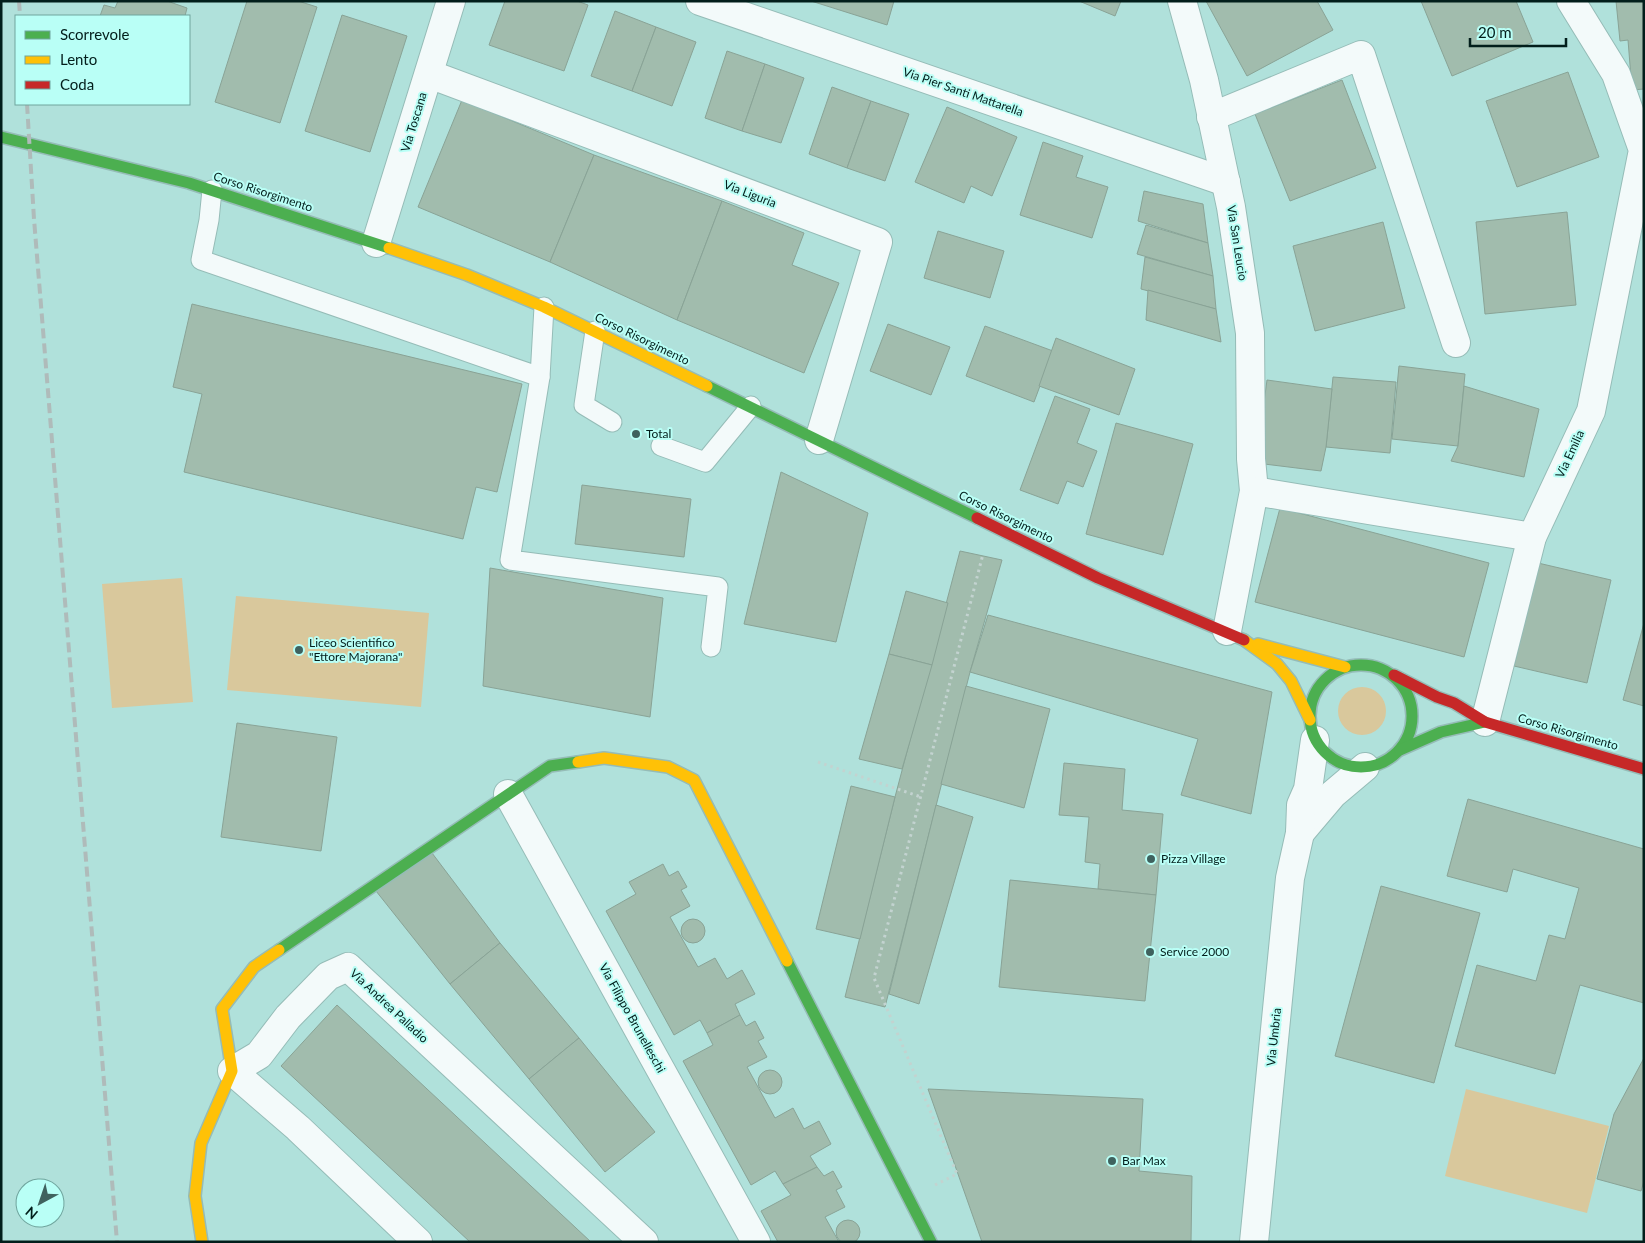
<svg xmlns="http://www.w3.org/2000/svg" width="1645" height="1243" viewBox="0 0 1645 1243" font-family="Lato,sans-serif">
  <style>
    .green { fill: #d9c89c }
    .building { fill: #a1bcad; stroke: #89a396 }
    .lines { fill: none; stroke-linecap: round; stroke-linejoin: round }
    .lane-casing { stroke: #95bcb7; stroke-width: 21 }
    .street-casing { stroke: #95bcb7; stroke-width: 30 }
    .fast-casing { stroke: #95bcb7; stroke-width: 14 }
    .slow-casing { stroke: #95bcb7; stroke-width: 14 }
    .jam-casing { stroke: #95bcb7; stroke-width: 14 }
    .path { stroke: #c3d3d0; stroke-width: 3; stroke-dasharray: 2.5 4; stroke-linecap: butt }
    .lane { stroke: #f3fafa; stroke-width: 19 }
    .street { stroke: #f3fafa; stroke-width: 28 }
    .fast { stroke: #4caf50; stroke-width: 11 }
    .slow { stroke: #ffc107; stroke-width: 11 }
    .jam { stroke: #c62828; stroke-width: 11 }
    .rail { stroke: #afbbba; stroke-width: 4; stroke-dasharray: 10 5; stroke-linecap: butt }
    .poi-dot { fill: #3f625e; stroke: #b9fff6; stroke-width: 2 }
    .labels { text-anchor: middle; stroke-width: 4; stroke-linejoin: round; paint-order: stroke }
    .street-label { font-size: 12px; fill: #021e1b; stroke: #b9fff6 }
    .poi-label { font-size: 12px; fill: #021e1b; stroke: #b9fff6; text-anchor: start }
  </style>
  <rect width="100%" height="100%" fill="#b0e1db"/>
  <g class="green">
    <path d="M182,578L193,702L112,708L102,584Z"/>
    <path d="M236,596L429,613L421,707L227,690Z"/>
    <circle cx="1362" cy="711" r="24"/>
    <path d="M1466,1089L1609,1126L1587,1213L1445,1176Z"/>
  </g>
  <g class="building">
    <path d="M118,1H167L187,8L185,16H100L104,5L115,8Z"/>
    <path d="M247,1H298L317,7L280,123L215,102Z"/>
    <path d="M505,1H577L588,5L564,71L489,45Z"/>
    <path d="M811,1H894L887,25Z"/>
    <path d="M1079,1H1121L1115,16Z"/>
    <path d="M1206,1H1317L1333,30L1247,76Z"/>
    <path d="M1421,1H1516L1533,42L1452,76Z"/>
    <path d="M1616,1H1644V89L1632,90L1628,40L1620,41Z"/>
    <path d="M615,11L656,27L632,91L591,76Z"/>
    <path d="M342,15L407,36L370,152L305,131Z"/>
    <path d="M656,27L696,42L672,106L632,91Z"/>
    <path d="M727,51L765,64L742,131L705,118Z"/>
    <path d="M765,64L804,78L781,143L742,131Z"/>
    <path d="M1568,72L1599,157L1517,187L1486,101Z"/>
    <path d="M1342,80L1376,168L1290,201L1255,114Z"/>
    <path d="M832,87L871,101L847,168L809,154Z"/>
    <path d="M462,100L594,155L550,262L418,207Z"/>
    <path d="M871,101L909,114L885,181L847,168Z"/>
    <path d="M947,107L1017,137L992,196L971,186L964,203L915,182Z"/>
    <path d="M1043,142L1083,156L1076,177L1108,187L1092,238L1020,215Z"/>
    <path d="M594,155L722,201L677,320L550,262Z"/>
    <path d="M1144,191L1203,204L1208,243L1138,221Z"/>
    <path d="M722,201L804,233L792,265L839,283L804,373L677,320Z"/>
    <path d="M1567,212L1576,305L1485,314L1476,222Z"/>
    <path d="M1383,222L1405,308L1315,331L1293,246Z"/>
    <path d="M1146,225L1208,243L1213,276L1137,254Z"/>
    <path d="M938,231L1004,251L990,298L924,278Z"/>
    <path d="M1145,257L1213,276L1216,309L1141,289Z"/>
    <path d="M1148,290L1216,309L1221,342L1146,320Z"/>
    <path d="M192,304L522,384L497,492L476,487L463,539L184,472L202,394L173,387Z"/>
    <path d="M888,324L950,347L931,395L870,371Z"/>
    <path d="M985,326L1053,351L1034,402L966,376Z"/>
    <path d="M1056,338L1135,369L1119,415L1039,386Z"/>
    <path d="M1399,366L1465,374L1458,446L1392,439Z"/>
    <path d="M1333,377L1396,382L1390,453L1326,447Z"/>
    <path d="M1267,380L1332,389L1326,447L1321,471L1256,463Z"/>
    <path d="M1464,386L1539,409L1524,477L1451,461L1458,446Z"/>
    <path d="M1055,396L1090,409L1077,443L1097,451L1083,487L1067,481L1058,504L1020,490Z"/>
    <path d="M1116,423L1193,444L1163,555L1086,534Z"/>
    <path d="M781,472L868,513L836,642L744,624Z"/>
    <path d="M582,485L691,499L684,557L575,544Z"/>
    <path d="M1280,508L1489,563L1464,657L1255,602Z"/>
    <path d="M960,551L1002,560L970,672L885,1007L845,997L895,797Z"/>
    <path d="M1538,563L1611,580L1587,683L1514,666Z"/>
    <path d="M490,568L663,598L650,717L483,686Z"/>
    <path d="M906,591L948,603L932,665L889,654Z"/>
    <path d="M988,615L1272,692L1251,814L1181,795L1198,739L970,672Z"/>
    <path d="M1644,623V706L1623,700Z"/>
    <path d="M889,654L932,665L902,769L859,759Z"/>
    <path d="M966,686L1050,709L1024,808L941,784Z"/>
    <path d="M237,723L337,737L321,851L221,837Z"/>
    <path d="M1064,763L1125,769L1122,810L1163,814L1156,895L1098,889L1100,864L1085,862L1089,817L1059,815Z"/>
    <path d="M851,786L895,797L860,939L816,929Z"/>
    <path d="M1468,799L1644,849V1003L1580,985L1555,1074L1455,1046L1477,965L1536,981L1549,935L1565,939L1579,888L1513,869L1507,892L1447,876Z"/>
    <path d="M936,805L973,817L919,1004L889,994Z"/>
    <path d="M432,853L500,943L450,984L376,891Z"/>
    <path d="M663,864L669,876L678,871L687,887L681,890L690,906L670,917L698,967L715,958L727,979L742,970L755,994L735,1004L740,1015L707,1033L700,1020L674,1035L606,911L636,894L629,882Z"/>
    <path d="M1010,880L1156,895L1145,1001L999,987Z"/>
    <path d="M1381,886L1480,913L1434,1083L1335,1056Z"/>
    <circle cx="693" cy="931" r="12"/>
    <path d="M500,943L579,1038L529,1079L450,984Z"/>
    <path d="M337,1005L591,1242H470L281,1066Z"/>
    <path d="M740,1015L746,1026L755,1021L764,1038L758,1041L767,1057L747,1067L775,1118L793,1108L804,1129L819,1121L831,1144L810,1156L817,1167L783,1184L775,1171L751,1185L683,1061L713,1045L707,1033Z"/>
    <path d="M579,1038L655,1132L605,1172L529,1079Z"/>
    <path d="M1644,1058V1181L1641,1191L1597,1179L1614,1114Z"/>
    <circle cx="770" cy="1082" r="12"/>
    <path d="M928,1089L1143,1099L1139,1171L1192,1176L1191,1242H982Z"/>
    <path d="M817,1167L824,1176L833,1171L842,1187L836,1190L845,1207L825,1217L839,1242H778L761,1211L791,1195L783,1184Z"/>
    <circle cx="848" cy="1232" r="12"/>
  </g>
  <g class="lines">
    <g class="lane-casing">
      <g id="lane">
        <path d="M212,190L209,220L201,260L540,377L544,307"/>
        <path d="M595,331L584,405L612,422"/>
        <path d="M540,377L510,560L718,587L711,647"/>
        <path d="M661,446L705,462L751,406"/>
      </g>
    </g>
    <g class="street-casing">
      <g id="street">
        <path d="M700,1L1226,182"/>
        <path d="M1182,1L1204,80L1231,207L1250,333L1251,459L1254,491L1227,631"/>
        <path d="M429,74L878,242L819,440"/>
        <path d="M1211,117L1361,55L1456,343"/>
        <path d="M376,243L451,1"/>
        <path d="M1254,491L1532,537"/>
        <path d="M1485,722L1532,537L1591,411L1643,150L1616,74L1571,1"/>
        <path d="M508,794L756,1242"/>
        <path d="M1300,833L1333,794L1365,767"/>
        <path d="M418,1242L298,1128L232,1071L259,1055L288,1017L328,976L348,967L644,1242"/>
        <path d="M1254,1242L1290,878L1300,833L1301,805L1308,789L1315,740"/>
      </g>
    </g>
    <g class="fast-casing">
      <g id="fast">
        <path d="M1,137L189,183L389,248"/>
        <path d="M707,386L977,518"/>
        <circle cx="1361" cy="716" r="51"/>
        <path d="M1400,750L1441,732L1485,722"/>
        <path d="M279,950L550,766L578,762"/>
        <path d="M787,961L931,1242"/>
      </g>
    </g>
    <g class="slow-casing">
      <g id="slow">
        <path d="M389,248L467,275L544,307L707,386"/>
        <path d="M1244,640L1277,664L1291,681L1310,720"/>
        <path d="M1258,644L1345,667"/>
        <path d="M578,762L604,758L668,767L694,780L787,961"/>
        <path d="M202,1242L195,1196L201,1143L232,1071L222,1009L254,967L279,950"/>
      </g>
    </g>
    <g class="jam-casing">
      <g id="jam">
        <path d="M977,518L1098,578L1244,640"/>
        <path d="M1394,675L1437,697L1454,703L1485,722L1644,769"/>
      </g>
    </g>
    <g class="path">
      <path d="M818,762L921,797"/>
      <path d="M935,1185L957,1174L874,978L983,554"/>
    </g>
    <use href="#lane" class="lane"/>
    <use href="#street" class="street"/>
    <use href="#fast" class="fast"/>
    <use href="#slow" class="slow"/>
    <use href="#jam" class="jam"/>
    <g class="rail">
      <path d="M19,1L20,16"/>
      <path d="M27,104L34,219L117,1242"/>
    </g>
  </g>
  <g class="poi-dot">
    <circle cx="636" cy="434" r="5"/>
    <circle cx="299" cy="650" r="5"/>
    <circle cx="1151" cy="859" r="5"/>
    <circle cx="1150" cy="952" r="5"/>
    <circle cx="1112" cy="1161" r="5"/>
  </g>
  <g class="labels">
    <g class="street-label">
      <text transform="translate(963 92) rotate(19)" y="4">Via Pier Santi Mattarella</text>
      <text transform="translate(414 122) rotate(-73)" y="4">Via Toscana</text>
      <text transform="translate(263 192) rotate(18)" y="4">Corso Risorgimento</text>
      <text transform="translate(750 194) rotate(21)" y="4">Via Liguria</text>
      <text transform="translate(1237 243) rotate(81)" y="4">Via San Leucio</text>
      <text transform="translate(642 339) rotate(26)" y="4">Corso Risorgimento</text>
      <text transform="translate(1570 454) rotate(-65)" y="4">Via Emilia</text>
      <text transform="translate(1006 517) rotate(26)" y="4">Corso Risorgimento</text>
      <text transform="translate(1568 732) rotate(16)" y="4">Corso Risorgimento</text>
      <text transform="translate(389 1006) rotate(43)" y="4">Via Andrea Palladio</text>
      <text transform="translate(632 1018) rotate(61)" y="4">Via Filippo Brunelleschi</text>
      <text transform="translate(1274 1037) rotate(-84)" y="4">Via Umbria</text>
    </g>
    <g class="poi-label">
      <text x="646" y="438">Total</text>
      <text x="309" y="647">Liceo Scientifico<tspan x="309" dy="14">"Ettore Majorana"</tspan></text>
      <text x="1161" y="863">Pizza Village</text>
      <text x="1160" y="956">Service 2000</text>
      <text x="1122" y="1165">Bar Max</text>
    </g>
  </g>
  <rect width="1645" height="1243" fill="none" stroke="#021e1b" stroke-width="5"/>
  <rect x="15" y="15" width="175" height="90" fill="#b9fff6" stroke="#70a59e"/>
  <rect x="25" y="31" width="25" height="8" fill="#4caf50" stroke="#70a59e"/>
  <text x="60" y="40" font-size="15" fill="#021e1b">Scorrevole</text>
  <rect x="25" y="56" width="25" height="8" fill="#ffc107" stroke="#70a59e"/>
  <text x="60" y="65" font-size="15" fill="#021e1b">Lento</text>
  <rect x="25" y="81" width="25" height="8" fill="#c62828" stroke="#70a59e"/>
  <text x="60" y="90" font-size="15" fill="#021e1b">Coda</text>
  <g transform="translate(40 1203) rotate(220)"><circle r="24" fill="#b9fff6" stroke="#70a59e"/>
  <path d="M0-4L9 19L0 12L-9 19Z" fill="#3f625e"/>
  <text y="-8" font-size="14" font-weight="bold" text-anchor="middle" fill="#021e1b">N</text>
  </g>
  <path d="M1470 38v8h96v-8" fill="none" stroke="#021e1b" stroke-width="2.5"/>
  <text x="1478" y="38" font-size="15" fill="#021e1b" stroke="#b9fff6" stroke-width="4" paint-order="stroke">20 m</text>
</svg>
